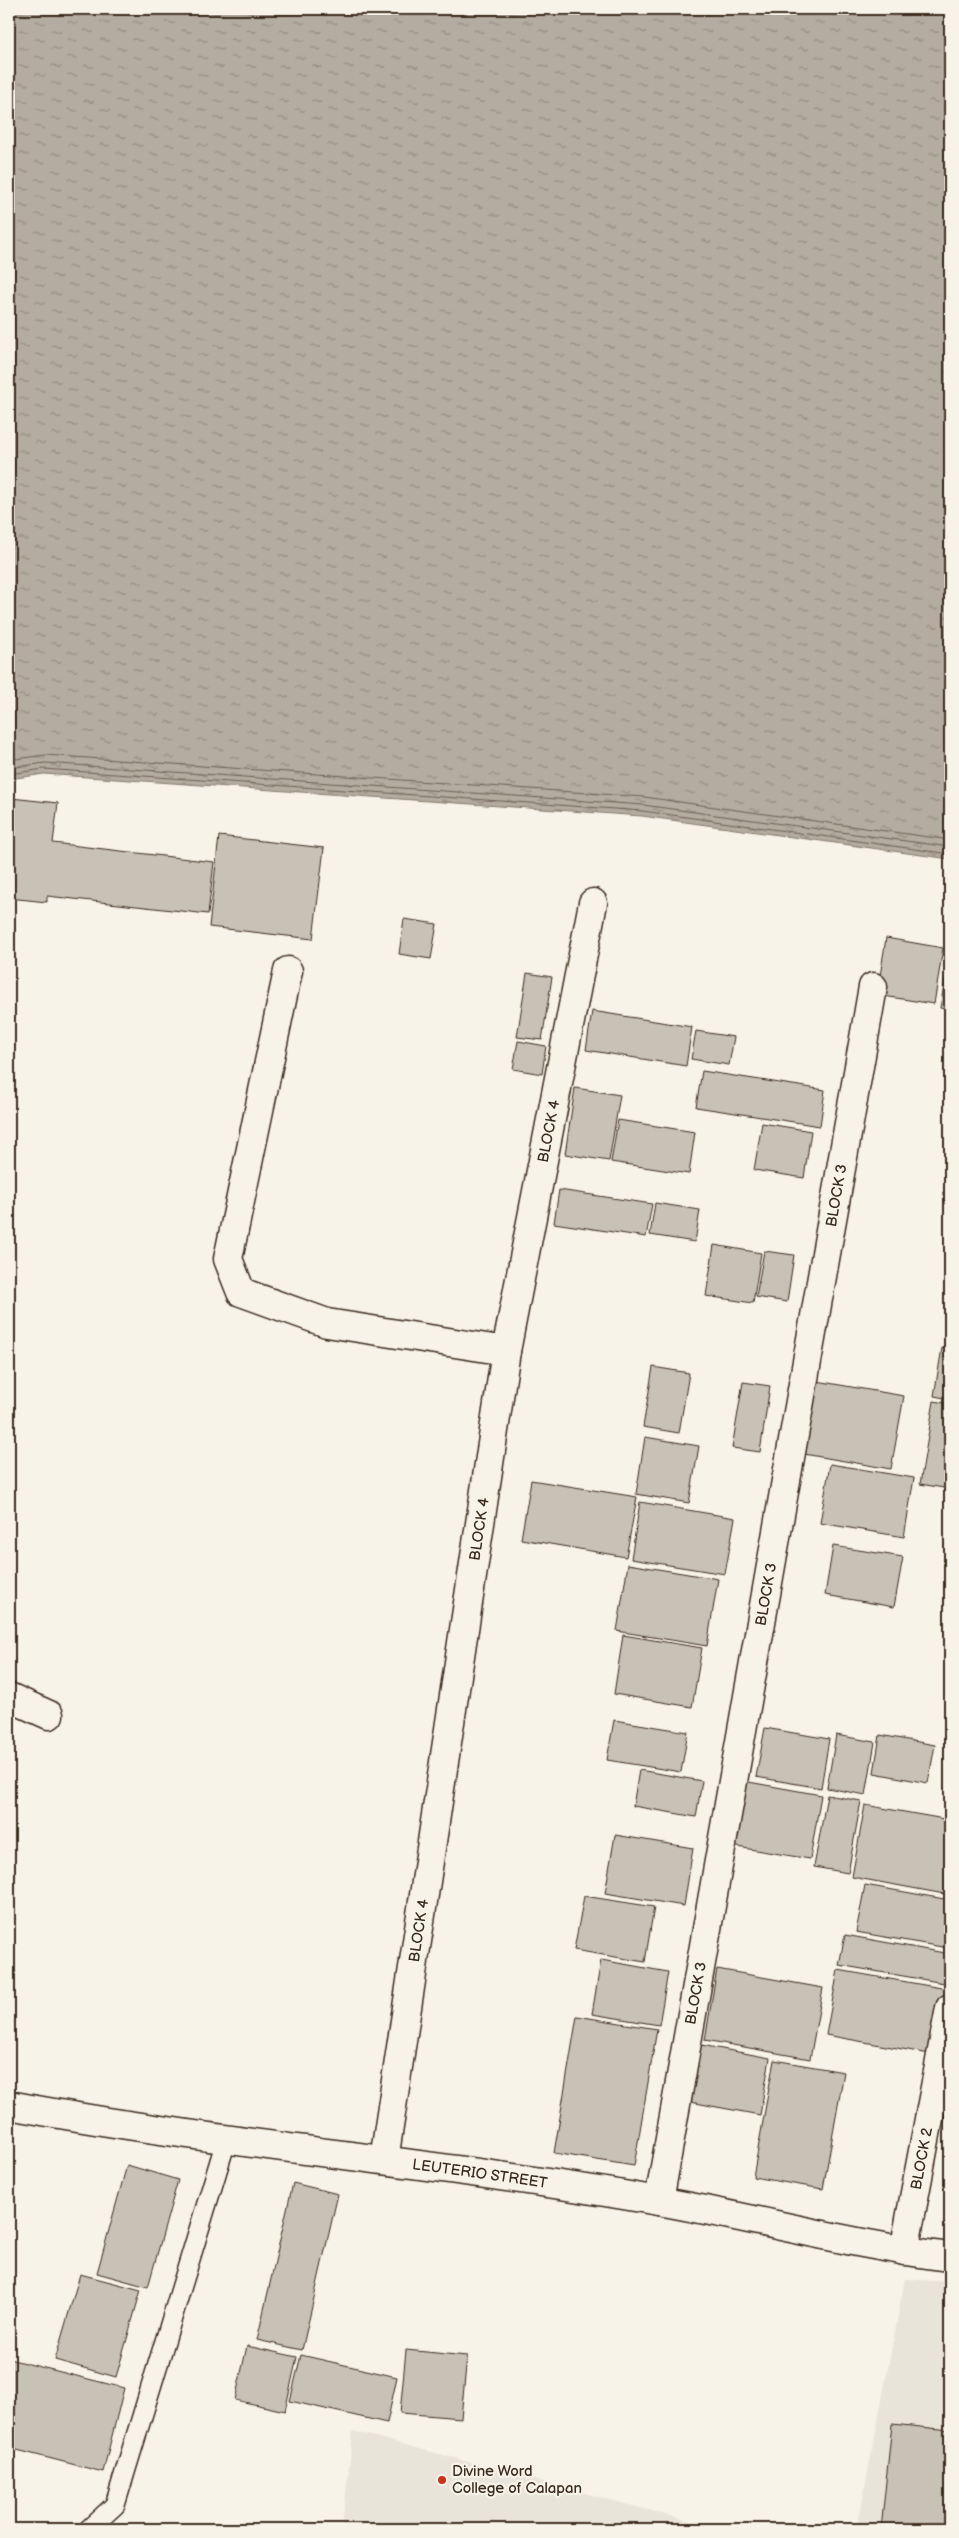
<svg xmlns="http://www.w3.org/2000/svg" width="959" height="2538" viewBox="0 0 959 2538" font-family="'Balsamiq Sans',sans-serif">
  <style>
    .built { fill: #e9e4d9 }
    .water { fill: url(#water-ripples); stroke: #84786c }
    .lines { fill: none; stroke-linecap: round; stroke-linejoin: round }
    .shore { stroke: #6b5e52; stroke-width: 1 }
    .building { fill: #c8c1b6; stroke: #3b2a1e }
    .service-casing { stroke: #3b2a1e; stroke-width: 22 }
    .minor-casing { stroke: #3b2a1e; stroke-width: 31 }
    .tertiary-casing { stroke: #3b2a1e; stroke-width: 31 }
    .service { stroke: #f7f3e8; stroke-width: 19 }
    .minor { stroke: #f7f3e8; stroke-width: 28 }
    .tertiary { stroke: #f7f3e8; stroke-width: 28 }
    .poi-dot { fill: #c8321e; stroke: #f7f3e8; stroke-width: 2 }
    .labels { text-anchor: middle; stroke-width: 4.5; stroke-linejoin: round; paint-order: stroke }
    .street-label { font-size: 15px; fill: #3b2a1e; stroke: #f7f3e8 }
    .poi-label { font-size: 15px; fill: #3b2a1e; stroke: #f7f3e8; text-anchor: start }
  </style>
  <defs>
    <pattern id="water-ripples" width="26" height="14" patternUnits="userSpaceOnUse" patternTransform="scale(1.25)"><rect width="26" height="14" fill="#b4aca0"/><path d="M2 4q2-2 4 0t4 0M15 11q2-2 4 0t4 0" fill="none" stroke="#948c82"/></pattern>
  </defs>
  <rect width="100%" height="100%" fill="#f7f3e8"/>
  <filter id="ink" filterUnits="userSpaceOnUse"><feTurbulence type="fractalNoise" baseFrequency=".02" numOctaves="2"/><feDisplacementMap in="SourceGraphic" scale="10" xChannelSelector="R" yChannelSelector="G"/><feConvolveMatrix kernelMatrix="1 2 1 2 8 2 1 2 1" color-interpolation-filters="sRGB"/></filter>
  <g filter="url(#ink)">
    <g class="built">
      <path d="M905,2279L950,2282V2529H857Z"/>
      <path d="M353,2431L719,2529H342Z"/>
    </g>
    <path class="water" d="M9,9H950V859L642,816L44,774L9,779Z"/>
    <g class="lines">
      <g class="shore">
        <path d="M9,760L45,755L644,797L950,840"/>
        <path d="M9,768L45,763L643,805L950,847"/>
        <path d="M9,774L44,769L643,811L950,854"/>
      </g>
    </g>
    <g class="building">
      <path d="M11,798L58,803L53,843L214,862L208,914L47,896V902L9,898Z"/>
      <path d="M219,836L324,848L313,939L209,927Z"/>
      <path d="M404,919L437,924L431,959L399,954Z"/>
      <path d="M886,938L943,948L934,1004L877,995Z"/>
      <path d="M950,950V1010L940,1008Z"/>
      <path d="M527,973L552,977L542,1040L517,1037Z"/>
      <path d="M592,1011L692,1027L686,1066L586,1050Z"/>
      <path d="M696,1031L734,1037L729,1065L691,1059Z"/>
      <path d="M518,1041L546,1046L542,1074L513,1069Z"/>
      <path d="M702,1071L825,1090L820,1126L696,1107Z"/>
      <path d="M575,1088L620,1095L609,1161L565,1154Z"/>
      <path d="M618,1120L695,1132L689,1174L611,1162Z"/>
      <path d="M762,1123L811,1131L804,1178L754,1170Z"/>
      <path d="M559,1190L652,1204L646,1237L554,1223Z"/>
      <path d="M655,1203L700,1210L695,1242L650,1235Z"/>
      <path d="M714,1245L761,1253L753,1303L706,1296Z"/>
      <path d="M764,1251L794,1255L787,1302L756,1297Z"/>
      <path d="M942,1348L950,1350V1399L934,1396Z"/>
      <path d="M653,1367L689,1373L679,1433L643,1427Z"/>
      <path d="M811,1380L904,1396L891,1469L798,1453Z"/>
      <path d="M743,1382L770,1386L760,1452L732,1448Z"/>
      <path d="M934,1401L950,1404V1489L920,1484Z"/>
      <path d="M645,1437L699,1446L689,1503L636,1494Z"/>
      <path d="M830,1464L914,1478L904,1537L820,1523Z"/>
      <path d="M531,1480L637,1497L626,1557L521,1539Z"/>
      <path d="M640,1502L735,1518L725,1574L631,1559Z"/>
      <path d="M833,1546L903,1557L894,1607L825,1595Z"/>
      <path d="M628,1564L718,1579L707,1646L617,1631Z"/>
      <path d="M623,1635L702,1648L692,1707L614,1694Z"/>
      <path d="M614,1720L688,1732L681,1772L607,1760Z"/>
      <path d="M765,1728L829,1739L821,1788L756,1777Z"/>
      <path d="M836,1735L875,1742L866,1795L827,1788Z"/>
      <path d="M880,1735L935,1745L928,1783L874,1773Z"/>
      <path d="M639,1770L702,1781L696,1817L633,1806Z"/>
      <path d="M743,1781L821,1795L810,1859L731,1846Z"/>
      <path d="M827,1795L861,1801L848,1873L814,1867Z"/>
      <path d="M865,1805L950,1820V1895L852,1877Z"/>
      <path d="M615,1835L693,1848L684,1906L605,1893Z"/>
      <path d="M865,1885L950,1900L948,1948L856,1932Z"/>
      <path d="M584,1896L654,1907L645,1962L574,1950Z"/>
      <path d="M845,1935L950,1954V1984L839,1965Z"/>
      <path d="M601,1960L668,1972L659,2025L592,2014Z"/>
      <path d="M717,1969L823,1988L810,2059L705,2040Z"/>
      <path d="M838,1970L947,1989L935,2055L826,2035Z"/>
      <path d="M577,2016L657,2029L634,2166L554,2153Z"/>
      <path d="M701,2045L770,2058L760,2115L690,2102Z"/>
      <path d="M774,2060L844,2072L823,2189L753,2177Z"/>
      <path d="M127,2165L178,2180L148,2287L97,2273Z"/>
      <path d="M293,2183L338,2194L302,2350L257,2340Z"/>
      <path d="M80,2274L141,2290L116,2377L55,2360Z"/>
      <path d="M247,2346L297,2357L285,2411L235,2400Z"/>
      <path d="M406,2350L467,2356L461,2418L400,2413Z"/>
      <path d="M301,2355L397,2377L387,2423L290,2401Z"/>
      <path d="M9,2359L124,2388L103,2472L9,2448Z"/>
      <path d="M892,2424L950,2430V2466L944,2529H881Z"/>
    </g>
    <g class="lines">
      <g class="service-casing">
        <path id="service" d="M89,2529L115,2505L226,2141"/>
      </g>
      <g class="minor-casing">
        <g id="minor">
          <path d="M288,971L228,1259L241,1292L327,1323L506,1351"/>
          <path d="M9,1697L49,1715"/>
          <path id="s1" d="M384,2160L506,1351L593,903"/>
          <path id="s2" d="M659,2201L873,987"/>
          <path id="s3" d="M904,2251L950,2008"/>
        </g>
      </g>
      <g class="tertiary-casing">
        <g id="tertiary">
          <path id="s4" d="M9,2105C224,2145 443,2163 658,2201C756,2218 852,2245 950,2257"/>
        </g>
      </g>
      <use href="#service" class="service"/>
      <use href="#minor" class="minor"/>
      <use href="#tertiary" class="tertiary"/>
    </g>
  </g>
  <circle class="poi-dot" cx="442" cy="2480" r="5"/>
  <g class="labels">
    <g class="street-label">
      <text dy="5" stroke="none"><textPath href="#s1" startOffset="1042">BLOCK 4</textPath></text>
      <text dy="5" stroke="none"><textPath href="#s2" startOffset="1021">BLOCK 3</textPath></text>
      <text dy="5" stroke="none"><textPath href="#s1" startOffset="638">BLOCK 4</textPath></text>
      <text dy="5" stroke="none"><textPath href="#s2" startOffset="616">BLOCK 3</textPath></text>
      <text dy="5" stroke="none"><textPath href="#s1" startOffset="232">BLOCK 4</textPath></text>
      <text dy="5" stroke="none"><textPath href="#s2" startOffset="211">BLOCK 3</textPath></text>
      <text dy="5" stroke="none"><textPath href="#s3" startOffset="94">BLOCK 2</textPath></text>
      <text dy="5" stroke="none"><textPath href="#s4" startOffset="476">LEUTERIO STREET</textPath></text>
    </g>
    <g class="poi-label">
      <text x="452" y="2476">Divine Word<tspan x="452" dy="17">College of Calapan</tspan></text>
    </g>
  </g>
  <rect width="959" height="2538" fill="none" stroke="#f7f3e8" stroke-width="30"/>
  <rect x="15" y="15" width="929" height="2508" fill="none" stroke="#3b2a1e" stroke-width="2" filter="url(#ink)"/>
</svg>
